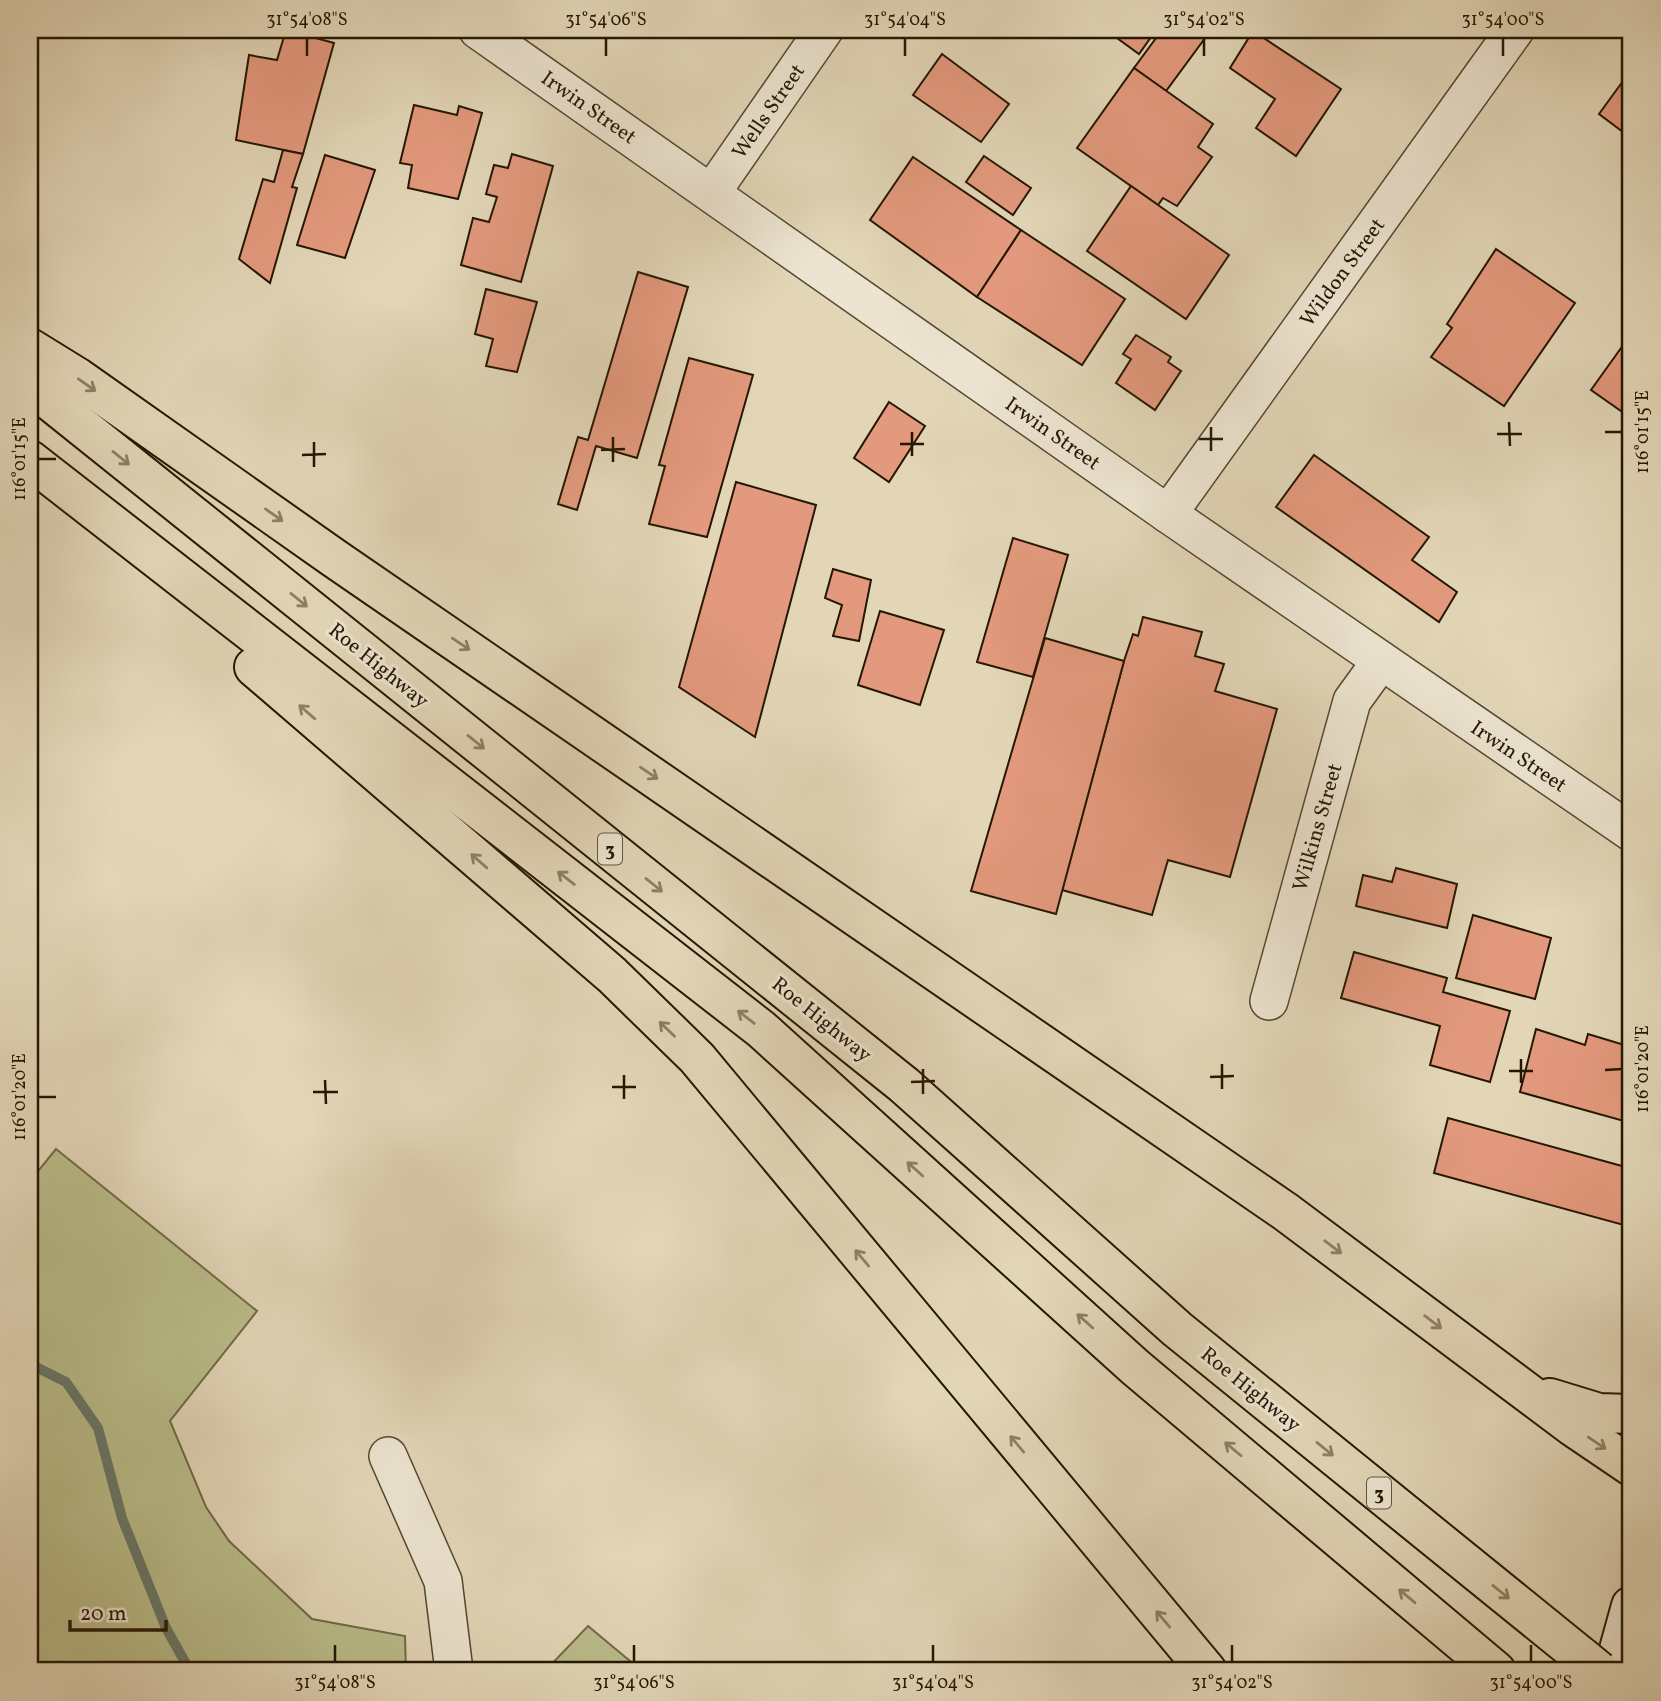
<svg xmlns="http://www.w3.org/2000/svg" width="1661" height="1701" viewBox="0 0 1661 1701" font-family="Vollkorn,serif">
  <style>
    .green { fill: #babc8a; stroke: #706a46; stroke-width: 2 }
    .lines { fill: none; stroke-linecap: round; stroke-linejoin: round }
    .stream { stroke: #687868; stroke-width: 10 }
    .building { fill: #e3997d; stroke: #251703; stroke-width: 2 }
    .street-casing { stroke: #544730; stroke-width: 40 }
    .secondary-casing { stroke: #251703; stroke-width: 42 }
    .highway-casing { stroke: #251703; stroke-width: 42 }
    .path { stroke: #251703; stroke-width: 4.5; stroke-dasharray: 5 3.5; stroke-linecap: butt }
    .street { stroke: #ece4d0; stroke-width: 37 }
    .secondary { stroke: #ece4d0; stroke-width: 38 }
    .highway { stroke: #e2d6b7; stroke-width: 38 }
    .highway-bridge-casing { stroke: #251703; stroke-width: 42; stroke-linecap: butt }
    .highway-bridge { stroke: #e2d6b7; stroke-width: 38 }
    .oneway { stroke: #8d8066 }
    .ticks { fill: none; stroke: #251703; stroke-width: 2.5 }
    .labels { text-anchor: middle; stroke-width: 6; stroke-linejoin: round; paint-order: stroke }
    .shield { fill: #ece4d0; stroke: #615440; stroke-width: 2 }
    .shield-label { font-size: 19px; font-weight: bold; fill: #251703 }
    .street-label { font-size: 21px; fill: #251703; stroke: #ece4d0 }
    .neatline { fill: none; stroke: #251703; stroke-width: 2.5 }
    .ticks-label { font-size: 18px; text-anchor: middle; fill: #251703 }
  </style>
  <rect width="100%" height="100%" fill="#e2d6b7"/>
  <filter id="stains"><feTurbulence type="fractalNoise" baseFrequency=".00286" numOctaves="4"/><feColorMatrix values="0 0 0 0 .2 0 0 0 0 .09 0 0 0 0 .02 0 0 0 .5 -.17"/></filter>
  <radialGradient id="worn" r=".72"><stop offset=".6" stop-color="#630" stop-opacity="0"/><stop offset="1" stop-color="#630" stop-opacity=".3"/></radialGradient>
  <g class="green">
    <path d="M56,1149L257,1311L170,1421L206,1507L229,1541L312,1619L405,1636L406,1671H30V1181Z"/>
    <path d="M588,1626L642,1671H545Z"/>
  </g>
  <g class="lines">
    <path class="stream" d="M30,1364L66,1382L98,1428L122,1518L166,1628L190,1671"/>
  </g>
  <g class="building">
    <path d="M286,30L334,43L303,154L236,140L249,55L277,60Z"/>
    <path d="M1106,30H1156L1139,54Z"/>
    <path d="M1162,30H1211L1166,91L1134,68Z"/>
    <path d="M1253,31L1341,89L1296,156L1256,128L1275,99L1230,68Z"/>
    <path d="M942,54L1009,104L981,142L913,95Z"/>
    <path d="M1134,68L1213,124L1198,147L1212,157L1177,206L1163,198L1158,205L1077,148Z"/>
    <path d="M1631,70V138L1599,114Z"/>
    <path d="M414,105L457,115L459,106L482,113L458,199L408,188L412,165L400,163Z"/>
    <path d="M283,150L303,154L292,187L297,188L270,283L239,259L263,179L274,182Z"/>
    <path d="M512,154L553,166L521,282L461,265L473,218L489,222L497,197L486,194L494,165L508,168Z"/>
    <path d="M325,155L375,170L345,258L297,245Z"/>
    <path d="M984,156L1031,188L1013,215L966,182Z"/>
    <path d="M913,157L1021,230L977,297L870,220Z"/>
    <path d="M1131,186L1229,255L1186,319L1087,251Z"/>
    <path d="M1021,230L1125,299L1082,365L977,297Z"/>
    <path d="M1496,249L1575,303L1504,406L1431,357L1452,328L1447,324Z"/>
    <path d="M638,272L688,287L637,458L596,446L577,510L558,504L578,437L588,440Z"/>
    <path d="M486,289L537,302L517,372L486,366L493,339L475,334Z"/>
    <path d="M1631,334V418L1591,390Z"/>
    <path d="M1136,335L1171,357L1168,362L1181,371L1155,410L1116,383L1131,359L1123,354Z"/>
    <path d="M689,358L753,375L707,537L649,524L665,466L659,465Z"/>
    <path d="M889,402L925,426L889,482L854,458Z"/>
    <path d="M1314,455L1429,537L1412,560L1457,592L1439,622L1276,507Z"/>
    <path d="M736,482L816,505L755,737L679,687Z"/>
    <path d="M1013,538L1068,555L1033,677L977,662Z"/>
    <path d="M833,569L871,580L859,641L833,636L842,605L825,598Z"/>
    <path d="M880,611L944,630L920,705L858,685Z"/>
    <path d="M1143,617L1202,632L1195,656L1224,664L1215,691L1277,709L1230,877L1168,860L1152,915L1062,890L1124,661L1133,634L1138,636Z"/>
    <path d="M1045,638L1124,661L1056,914L971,891Z"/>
    <path d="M1396,868L1457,884L1447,928L1356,906L1363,875L1392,882Z"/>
    <path d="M1473,915L1551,938L1535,999L1456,978Z"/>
    <path d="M1354,952L1447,978L1443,992L1510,1011L1490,1082L1430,1065L1440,1026L1341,998Z"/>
    <path d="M1536,1029L1585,1045L1588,1034L1631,1047V1123L1520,1092Z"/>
    <path d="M1448,1118L1622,1166L1627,1149L1631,1151V1227L1434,1173Z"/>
  </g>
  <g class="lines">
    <g class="street-casing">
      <g id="street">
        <path d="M478,30L1168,514L1631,832"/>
        <path d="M712,192L824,30"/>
        <path d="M1168,514L1515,30"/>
        <path d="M1269,1001L1352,701L1381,661"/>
        <path d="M388,1456L443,1581L454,1671"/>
      </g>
    </g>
    <g class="secondary-casing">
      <path id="secondary" d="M1613,1671L1631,1606"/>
    </g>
    <g class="highway-casing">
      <g id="highway">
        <path d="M30,348L77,377L334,558L1286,1212L1572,1426L1631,1466"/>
        <path d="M30,385L904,1085L1177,1329L1582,1657"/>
        <path d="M30,460L761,1029L1135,1367L1496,1671"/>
        <path d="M254,667L612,975L697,1058L1207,1671"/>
        <path d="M1550,1398L1599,1413L1631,1414"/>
      </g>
    </g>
    <g class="path">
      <path d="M30,1564L31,1671"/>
      <path d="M1625,1571L1631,1553"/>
    </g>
    <use href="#street" class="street"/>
    <use href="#secondary" class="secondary"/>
    <use href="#highway" class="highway"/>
    <g class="highway-bridge-casing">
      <path id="highway-bridge" d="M1582,1657L1599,1671"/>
    </g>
    <use href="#highway-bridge" class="highway-bridge"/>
  </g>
  <defs><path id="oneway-shaft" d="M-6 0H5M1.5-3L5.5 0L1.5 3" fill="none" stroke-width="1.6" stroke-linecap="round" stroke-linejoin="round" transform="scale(1.75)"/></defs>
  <g class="oneway">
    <use href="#oneway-shaft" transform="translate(87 385) rotate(35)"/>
    <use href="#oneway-shaft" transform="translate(121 458) rotate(39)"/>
    <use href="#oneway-shaft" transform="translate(274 515) rotate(35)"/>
    <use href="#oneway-shaft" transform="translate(299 600) rotate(39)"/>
    <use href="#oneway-shaft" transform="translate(461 644) rotate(34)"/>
    <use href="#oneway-shaft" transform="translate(307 712) rotate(-139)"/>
    <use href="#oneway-shaft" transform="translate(476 742) rotate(39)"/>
    <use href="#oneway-shaft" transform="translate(649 773) rotate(34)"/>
    <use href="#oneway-shaft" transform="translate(479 861) rotate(-139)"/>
    <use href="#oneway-shaft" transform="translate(566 878) rotate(-142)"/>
    <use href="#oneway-shaft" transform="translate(654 885) rotate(39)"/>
    <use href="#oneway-shaft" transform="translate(746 1017) rotate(-142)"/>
    <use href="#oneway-shaft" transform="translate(667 1029) rotate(-136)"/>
    <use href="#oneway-shaft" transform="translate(915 1169) rotate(-138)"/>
    <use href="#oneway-shaft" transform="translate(1333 1247) rotate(37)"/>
    <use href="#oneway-shaft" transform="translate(862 1258) rotate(-130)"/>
    <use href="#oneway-shaft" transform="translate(1085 1321) rotate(-138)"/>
    <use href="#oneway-shaft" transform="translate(1433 1322) rotate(37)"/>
    <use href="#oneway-shaft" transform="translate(1597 1443) rotate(34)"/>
    <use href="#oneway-shaft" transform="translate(1017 1444) rotate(-130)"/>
    <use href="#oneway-shaft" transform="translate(1233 1449) rotate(-140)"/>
    <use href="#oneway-shaft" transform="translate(1325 1449) rotate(39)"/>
    <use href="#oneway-shaft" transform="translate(1501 1592) rotate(39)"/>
    <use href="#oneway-shaft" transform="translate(1407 1596) rotate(-140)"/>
    <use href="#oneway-shaft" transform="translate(1163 1619) rotate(-130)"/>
  </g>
  <path class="ticks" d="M307,38V56M606,38V56M905,38V56M1204,38V56M1503,38V56M1509,422L1510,446M1211,427V451M912,432V456M1605,432H1622M1497,434H1522M613,437V462M1199,439H1223M314,442V467M900,444H924M601,450L625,449M302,455L326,454M38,459H56M1521,1059V1083M1222,1064V1089M923,1069V1094M1605,1070L1622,1069M1509,1071H1533M624,1075V1099M1210,1077L1234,1076M325,1080L326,1104M911,1082L935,1081M612,1087H636M313,1092H338M38,1097H56M335,1645V1662M634,1645V1662M933,1645V1662M1232,1645V1662M1531,1645V1662"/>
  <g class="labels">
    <g class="shield">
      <rect x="598" y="833.5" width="24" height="31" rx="5"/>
      <rect x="1367" y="1477.5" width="24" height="31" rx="5"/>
    </g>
    <g class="shield-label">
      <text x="610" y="856">3</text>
      <text x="1379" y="1500">3</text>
    </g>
    <g class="street-label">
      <text transform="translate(589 107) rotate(35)" y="7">Irwin Street</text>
      <text transform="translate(768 111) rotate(-55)" y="7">Wells Street</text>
      <text transform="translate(1342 272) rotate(-54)" y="7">Wildon Street</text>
      <text transform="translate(1053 433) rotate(35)" y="7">Irwin Street</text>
      <text transform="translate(379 665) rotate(39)" y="7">Roe Highway</text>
      <text transform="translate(1519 756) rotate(34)" y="7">Irwin Street</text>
      <text transform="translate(1317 827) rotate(-74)" y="7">Wilkins Street</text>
      <text transform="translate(822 1019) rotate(39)" y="7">Roe Highway</text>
      <text transform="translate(1251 1389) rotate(39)" y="7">Roe Highway</text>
    </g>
  </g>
  <rect width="1661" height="1701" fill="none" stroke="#e2d6b7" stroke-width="77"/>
  <path d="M70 1620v10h96v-10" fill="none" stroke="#251703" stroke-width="3.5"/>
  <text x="80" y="1620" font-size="21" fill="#251703" stroke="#ece4d0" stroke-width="5" paint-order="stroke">20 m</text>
  <rect x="38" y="38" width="1584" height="1624" class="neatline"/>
  <g class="ticks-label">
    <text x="307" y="25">31°54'08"S</text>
    <text x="606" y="25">31°54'06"S</text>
    <text x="905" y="25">31°54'04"S</text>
    <text x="1204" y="25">31°54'02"S</text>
    <text x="1503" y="25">31°54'00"S</text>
    <text transform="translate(1642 432) rotate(-90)" y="6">116°01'15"E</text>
    <text transform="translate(19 459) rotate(-90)" y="6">116°01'15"E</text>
    <text transform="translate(1642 1069) rotate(-90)" y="6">116°01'20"E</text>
    <text transform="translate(19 1097) rotate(-90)" y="6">116°01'20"E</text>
    <text x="335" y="1688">31°54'08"S</text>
    <text x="634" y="1688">31°54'06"S</text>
    <text x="933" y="1688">31°54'04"S</text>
    <text x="1232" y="1688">31°54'02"S</text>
    <text x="1531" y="1688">31°54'00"S</text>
  </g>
  <rect width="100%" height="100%" filter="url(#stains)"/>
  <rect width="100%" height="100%" fill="url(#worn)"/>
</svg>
